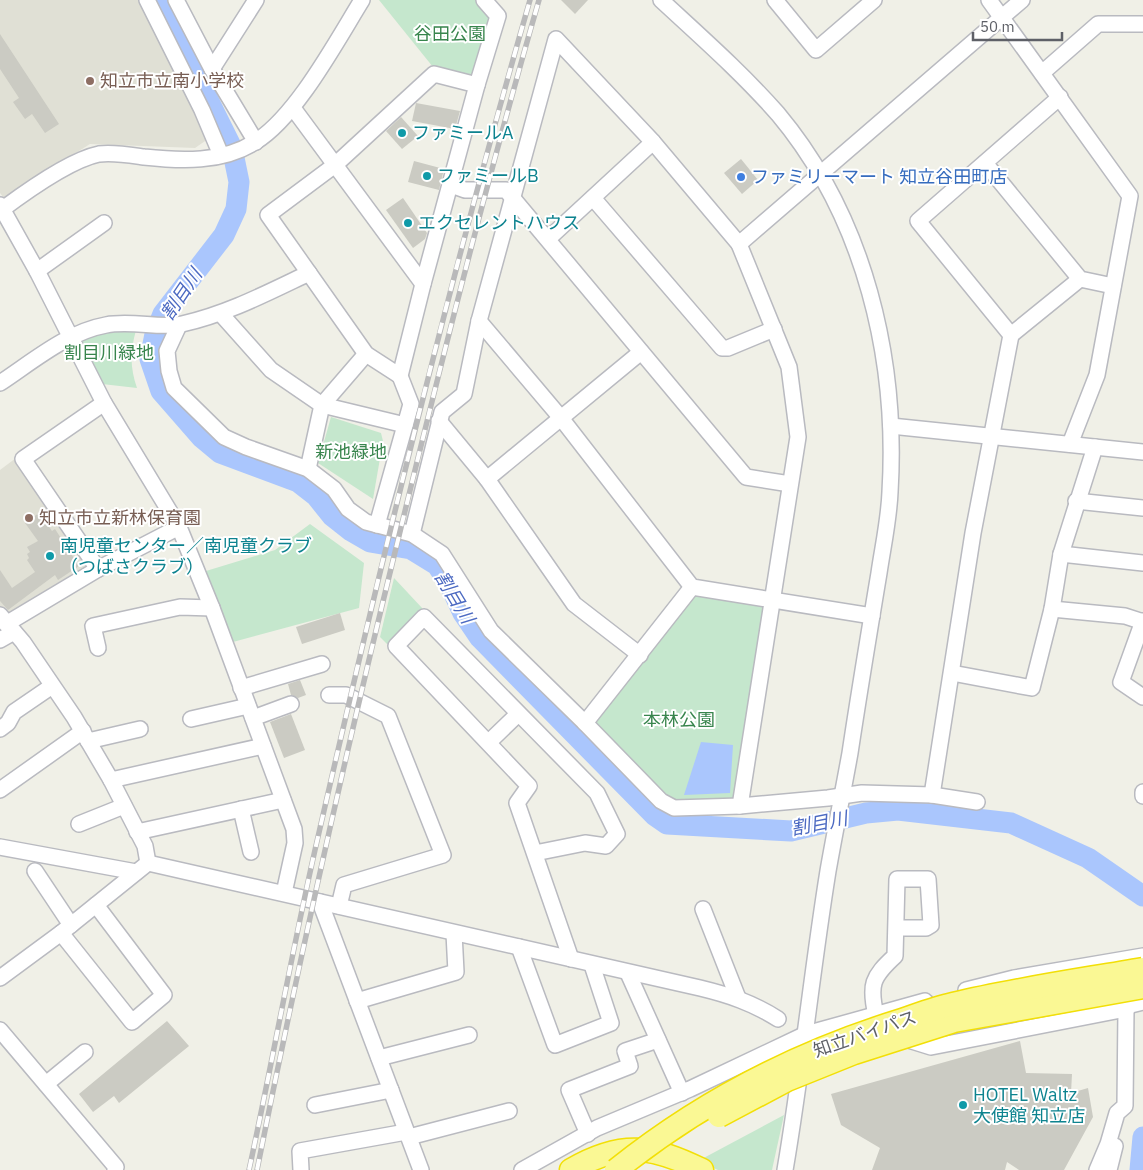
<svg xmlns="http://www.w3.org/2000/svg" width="1143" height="1170" viewBox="0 0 1143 1170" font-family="'IBM Plex Sans','Noto Sans JP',sans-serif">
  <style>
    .education { fill: #e0e0d5 }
    .green { fill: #c5e7cd }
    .water { fill: #aac6fd }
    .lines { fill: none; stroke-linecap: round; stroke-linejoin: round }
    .river { stroke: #aac6fd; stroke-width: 21 }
    .building { fill: #cbcbc3 }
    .minor-casing { stroke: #b9bac0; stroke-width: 18 }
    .highway-casing { stroke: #f2df06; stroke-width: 25 }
    .minor { stroke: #fff; stroke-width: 15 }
    .highway { stroke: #faf894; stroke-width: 22 }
    .rail-casing { stroke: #b9b9ba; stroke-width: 5.5 }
    .rail { stroke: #fff; stroke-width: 4; stroke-dasharray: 11; stroke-linecap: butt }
    .highway-bridge-casing { stroke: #f2df06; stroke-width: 25; stroke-linecap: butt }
    .highway-bridge { stroke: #faf894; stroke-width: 22 }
    .education-dot { fill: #8d6e63; stroke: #fff; stroke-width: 2 }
    .culture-dot { fill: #0f9aa8; stroke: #fff; stroke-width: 2 }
    .shop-dot { fill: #3f7fe0; stroke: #fff; stroke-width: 2 }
    .labels { text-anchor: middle; stroke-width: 4; stroke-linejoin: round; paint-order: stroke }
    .park-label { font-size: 18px; fill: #38854d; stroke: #fff }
    .education-label { font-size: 18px; fill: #785e54; stroke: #fff; text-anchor: start }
    .culture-label { font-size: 18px; fill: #0d838f; stroke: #fff; text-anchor: start }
    .shop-label { font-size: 18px; fill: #366cbe; stroke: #fff; text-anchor: start }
    .street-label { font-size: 18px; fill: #5e6067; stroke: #fff }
    .water-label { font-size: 19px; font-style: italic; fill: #4c6ac2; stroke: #fff }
  </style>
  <rect width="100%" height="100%" fill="#f0f0e7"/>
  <g class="education">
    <path d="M0,0H138L151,22L208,139L195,148L90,144L4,198L0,193Z"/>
    <path d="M16,458L90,567L7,616L0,607V470Z"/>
  </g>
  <g class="green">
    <path d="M379,0H478L490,15V19L475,75L470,78L433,67Z"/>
    <path d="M108,330H136C130,352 130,367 137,388L102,384L82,347L83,340Z"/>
    <path d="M331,417L381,433L383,441L373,499L318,463Z"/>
    <path d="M310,524L364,563L359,608L233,642L206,571L275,550Z"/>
    <path d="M394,578L423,609L387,644L380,637Z"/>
    <path d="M696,594L761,604L765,609L734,797L732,801L676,802L667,800L596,728L595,720Z"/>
    <path d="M784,1115L772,1170H718L698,1161Z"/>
  </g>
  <path class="water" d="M701,742L733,745L730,793L684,795Z"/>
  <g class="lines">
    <g class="river">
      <path d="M155,0L182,47L232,148L239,182L236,209L224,235L163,314L155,334L150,359L161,391L202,438L220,453L298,482L316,496L332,516L351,531L370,542L411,549L437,565L450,585L463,613L480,638L654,815L667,824L791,831L866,813L898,810L1011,823L1088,858L1143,896"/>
      <path d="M1140,1170L1143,1137"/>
    </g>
  </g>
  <g class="building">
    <path d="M561,0H588L575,14Z"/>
    <path d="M0,34L59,124L45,133L32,114L25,119L13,102L19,98L0,69Z"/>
    <path d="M416,103L460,111L455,129L412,121Z"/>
    <path d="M401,117L418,136L402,149L386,131Z"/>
    <path d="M741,159L758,180L742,194L724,173Z"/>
    <path d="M414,161L444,169L439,190L408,182Z"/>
    <path d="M403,198L427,233L425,239L413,248L386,210Z"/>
    <path d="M39,513L52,531L55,529L79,566L58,580L55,575L8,610L0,601V570L12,588L35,572L27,560L29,558L27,554L30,552L27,547L38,541L25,523Z"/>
    <path d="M340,613L345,630L302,644L296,627Z"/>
    <path d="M300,680L306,695L298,698L291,695L288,684Z"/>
    <path d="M291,714L305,750L284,758L270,722Z"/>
    <path d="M167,1021L189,1046L119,1103L114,1096L93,1112L79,1094Z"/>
    <path d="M1020,1041L1026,1073L1072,1074L1071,1093L1088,1088L1093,1117L1064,1170H1019L1007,1162L1005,1170H872L880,1148L841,1125L831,1094Z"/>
  </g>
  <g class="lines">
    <g class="minor-casing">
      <g id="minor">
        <path d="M147,0L202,110L221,155"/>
        <path d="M176,0L212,69L256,142"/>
        <path d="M661,0C701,37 742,73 778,114C865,218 898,359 890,492C889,519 883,546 879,573C869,633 859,693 850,753C843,792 835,831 828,871C812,970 802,1071 785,1170"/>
        <path d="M775,0L816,50L874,0"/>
        <path d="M989,0L1130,196L1097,375L1070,444"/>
        <path d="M212,69L256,0"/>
        <path d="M1042,73L1098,24H1143"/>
        <path d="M434,74L477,85L423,284L400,376L366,354L268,215L335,165Z"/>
        <path d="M477,85L498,16L484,0"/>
        <path d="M293,108L423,284"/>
        <path d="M985,163L1080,279L1113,286"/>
        <path d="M451,185L465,190H506L746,477L790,484"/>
        <path d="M593,198L722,348H728L774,329"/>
        <path d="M0,205L37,271L104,403L179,527L212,608L294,829L295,843L284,893"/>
        <path d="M0,211C24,193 70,160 99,154C113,152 130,155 144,157C181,161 222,163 255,142C296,117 336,42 362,0"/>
        <path d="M548,239L653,142"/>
        <path d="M739,244L1022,0"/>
        <path d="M37,271L104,223"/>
        <path d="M221,314L271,370L322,405L405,425"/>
        <path d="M479,321L561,418L692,587L872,616"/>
        <path d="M179,325L167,351L169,371L174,388L224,437L246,447L308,469L334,489L348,509L366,522L412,534L442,554L491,631L585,723L661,801L674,808L740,806L828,798L862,793L932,795L977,802"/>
        <path d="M1011,335L1080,279"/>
        <path d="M0,383C32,362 67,332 106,325C131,320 162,329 182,324C227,314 267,293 309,273"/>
        <path d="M439,421L487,479"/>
        <path d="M891,426L1143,452"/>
        <path d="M308,469L322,405L366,354"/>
        <path d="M1076,501L1143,508"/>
        <path d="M377,525L411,404L400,376"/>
        <path d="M412,534L442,412L464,394L479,321L556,39L653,142L739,244L789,367L798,437L740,806"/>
        <path d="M1061,554L1143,563"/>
        <path d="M98,569L23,459L104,403"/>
        <path d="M1052,609L1125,616L1143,622"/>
        <path d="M0,615L23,642L74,717L111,780L145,846L148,863"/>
        <path d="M1143,621L1121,682L1143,697"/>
        <path d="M6,624L98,569L179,527"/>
        <path d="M0,640L14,632"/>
        <path d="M98,648L93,626L180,607L212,608"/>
        <path d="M640,655L574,604L487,479L641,352"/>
        <path d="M952,673L1032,688L1052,609L1061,554L1095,447"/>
        <path d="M241,688L322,664"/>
        <path d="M329,695H346L388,716L443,855L344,885L339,906"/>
        <path d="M253,718L291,704"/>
        <path d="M191,719L248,706"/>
        <path d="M585,723L692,587"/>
        <path d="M0,729L8,723L14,712L52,686"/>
        <path d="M88,741L140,729"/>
        <path d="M489,742L518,714"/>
        <path d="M111,780L263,746"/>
        <path d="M0,790L83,731"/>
        <path d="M1143,792V796"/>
        <path d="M932,795L973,533L1011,335L918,221L1060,97"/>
        <path d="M241,809L251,852"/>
        <path d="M79,824L124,806"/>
        <path d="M137,832L283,800"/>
        <path d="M0,847L136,872"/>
        <path d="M535,853L585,843L606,846L617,834L597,793L424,617L396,646L529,786L517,803L571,959"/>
        <path d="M148,863L700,988C729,995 753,1003 778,1019"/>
        <path d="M35,871L71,925"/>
        <path d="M320,902L421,1170"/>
        <path d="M703,909L738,998"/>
        <path d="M61,933L132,1022L164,995L96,905"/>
        <path d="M519,947L555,1045L611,1023L592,965"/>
        <path d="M628,973L682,1093"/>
        <path d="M0,978L61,933L148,863"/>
        <path d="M966,990L1014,978L1143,956"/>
        <path d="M357,1001L456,972L454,933"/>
        <path d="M876,1015C869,985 872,977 895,956L897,879H928L931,925L926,928H896"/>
        <path d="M0,1030L116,1167L115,1170"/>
        <path d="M902,1038L931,1047L1126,1009L1131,1005L1143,1002"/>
        <path d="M379,1058L469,1035"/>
        <path d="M46,1084L85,1052"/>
        <path d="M315,1105L391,1090"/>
        <path d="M588,1134L569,1090L630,1066L625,1051L658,1040"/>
        <path d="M409,1137L509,1111"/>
        <path d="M301,1170L300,1151L406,1132"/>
        <path d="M522,1170L597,1128L690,1089L806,1034L925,1001"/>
        <path d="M1097,1170L1108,1144L1117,1113L1125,1106L1126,1009"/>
        <path d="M1109,1170L1115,1146"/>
      </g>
    </g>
    <g class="highway-casing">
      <path id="highway" d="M571,1170C621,1141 651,1145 702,1170"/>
    </g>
    <use href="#minor" class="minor"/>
    <use href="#highway" class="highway"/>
    <g class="rail-casing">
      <g id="rail">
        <path d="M249,1170C272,1064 291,956 315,850C380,565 449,281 530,0"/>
        <path d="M257,1170C299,960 346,752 397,544C441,362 487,180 539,0"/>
      </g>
    </g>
    <use href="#rail" class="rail"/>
    <g class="highway-bridge-casing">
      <g id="highway-bridge">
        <path d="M719,1116L787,1080L854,1053L954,1021L1143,987"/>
        <path d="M616,1170C701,1102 796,1053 899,1021C917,1015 935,1008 953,1004C1015,989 1080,980 1143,969"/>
      </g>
    </g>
    <use href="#highway-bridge" class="highway-bridge"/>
  </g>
  <g class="education-dot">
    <circle cx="90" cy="81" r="5"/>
    <circle cx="29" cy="518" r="5"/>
  </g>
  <g class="culture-dot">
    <circle cx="402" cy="133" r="5"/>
    <circle cx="427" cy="176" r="5"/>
    <circle cx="408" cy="223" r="5"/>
    <circle cx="50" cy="556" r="5"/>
    <circle cx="963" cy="1105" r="5"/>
  </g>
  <circle class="shop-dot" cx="741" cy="177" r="5"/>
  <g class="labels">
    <g class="park-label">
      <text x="450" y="40">谷田公園</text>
      <text x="109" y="359">割目川緑地</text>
      <text x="351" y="458">新池緑地</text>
      <text x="679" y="726">本林公園</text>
    </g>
    <g class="education-label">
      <text x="100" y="87">知立市立南小学校</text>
      <text x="39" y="524">知立市立新林保育園</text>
    </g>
    <g class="culture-label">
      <text x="412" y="139">ファミールA</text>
      <text x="437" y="182">ファミールB</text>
      <text x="418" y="229">エクセレントハウス</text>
      <text x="60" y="552">南児童センター／南児童クラブ<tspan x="60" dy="21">（つばさクラブ）</tspan></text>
      <text x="973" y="1101">HOTEL Waltz<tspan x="973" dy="21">大使館 知立店</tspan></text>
    </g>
    <g class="shop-label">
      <text x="751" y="183">ファミリーマート 知立谷田町店</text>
    </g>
    <g class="street-label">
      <text transform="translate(865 1034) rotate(-19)" y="6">知立バイパス</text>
    </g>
    <g class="water-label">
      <text transform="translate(181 294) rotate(-56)" y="7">割目川</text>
      <text transform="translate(455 597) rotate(59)" y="7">割目川</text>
      <text transform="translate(819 823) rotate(-11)" y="7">割目川</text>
    </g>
  </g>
  <path d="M973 32v8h89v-8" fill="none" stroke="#5e6067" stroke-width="2.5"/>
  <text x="980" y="32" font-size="15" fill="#5e6067" stroke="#ffffff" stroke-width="4" paint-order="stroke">50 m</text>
</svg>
